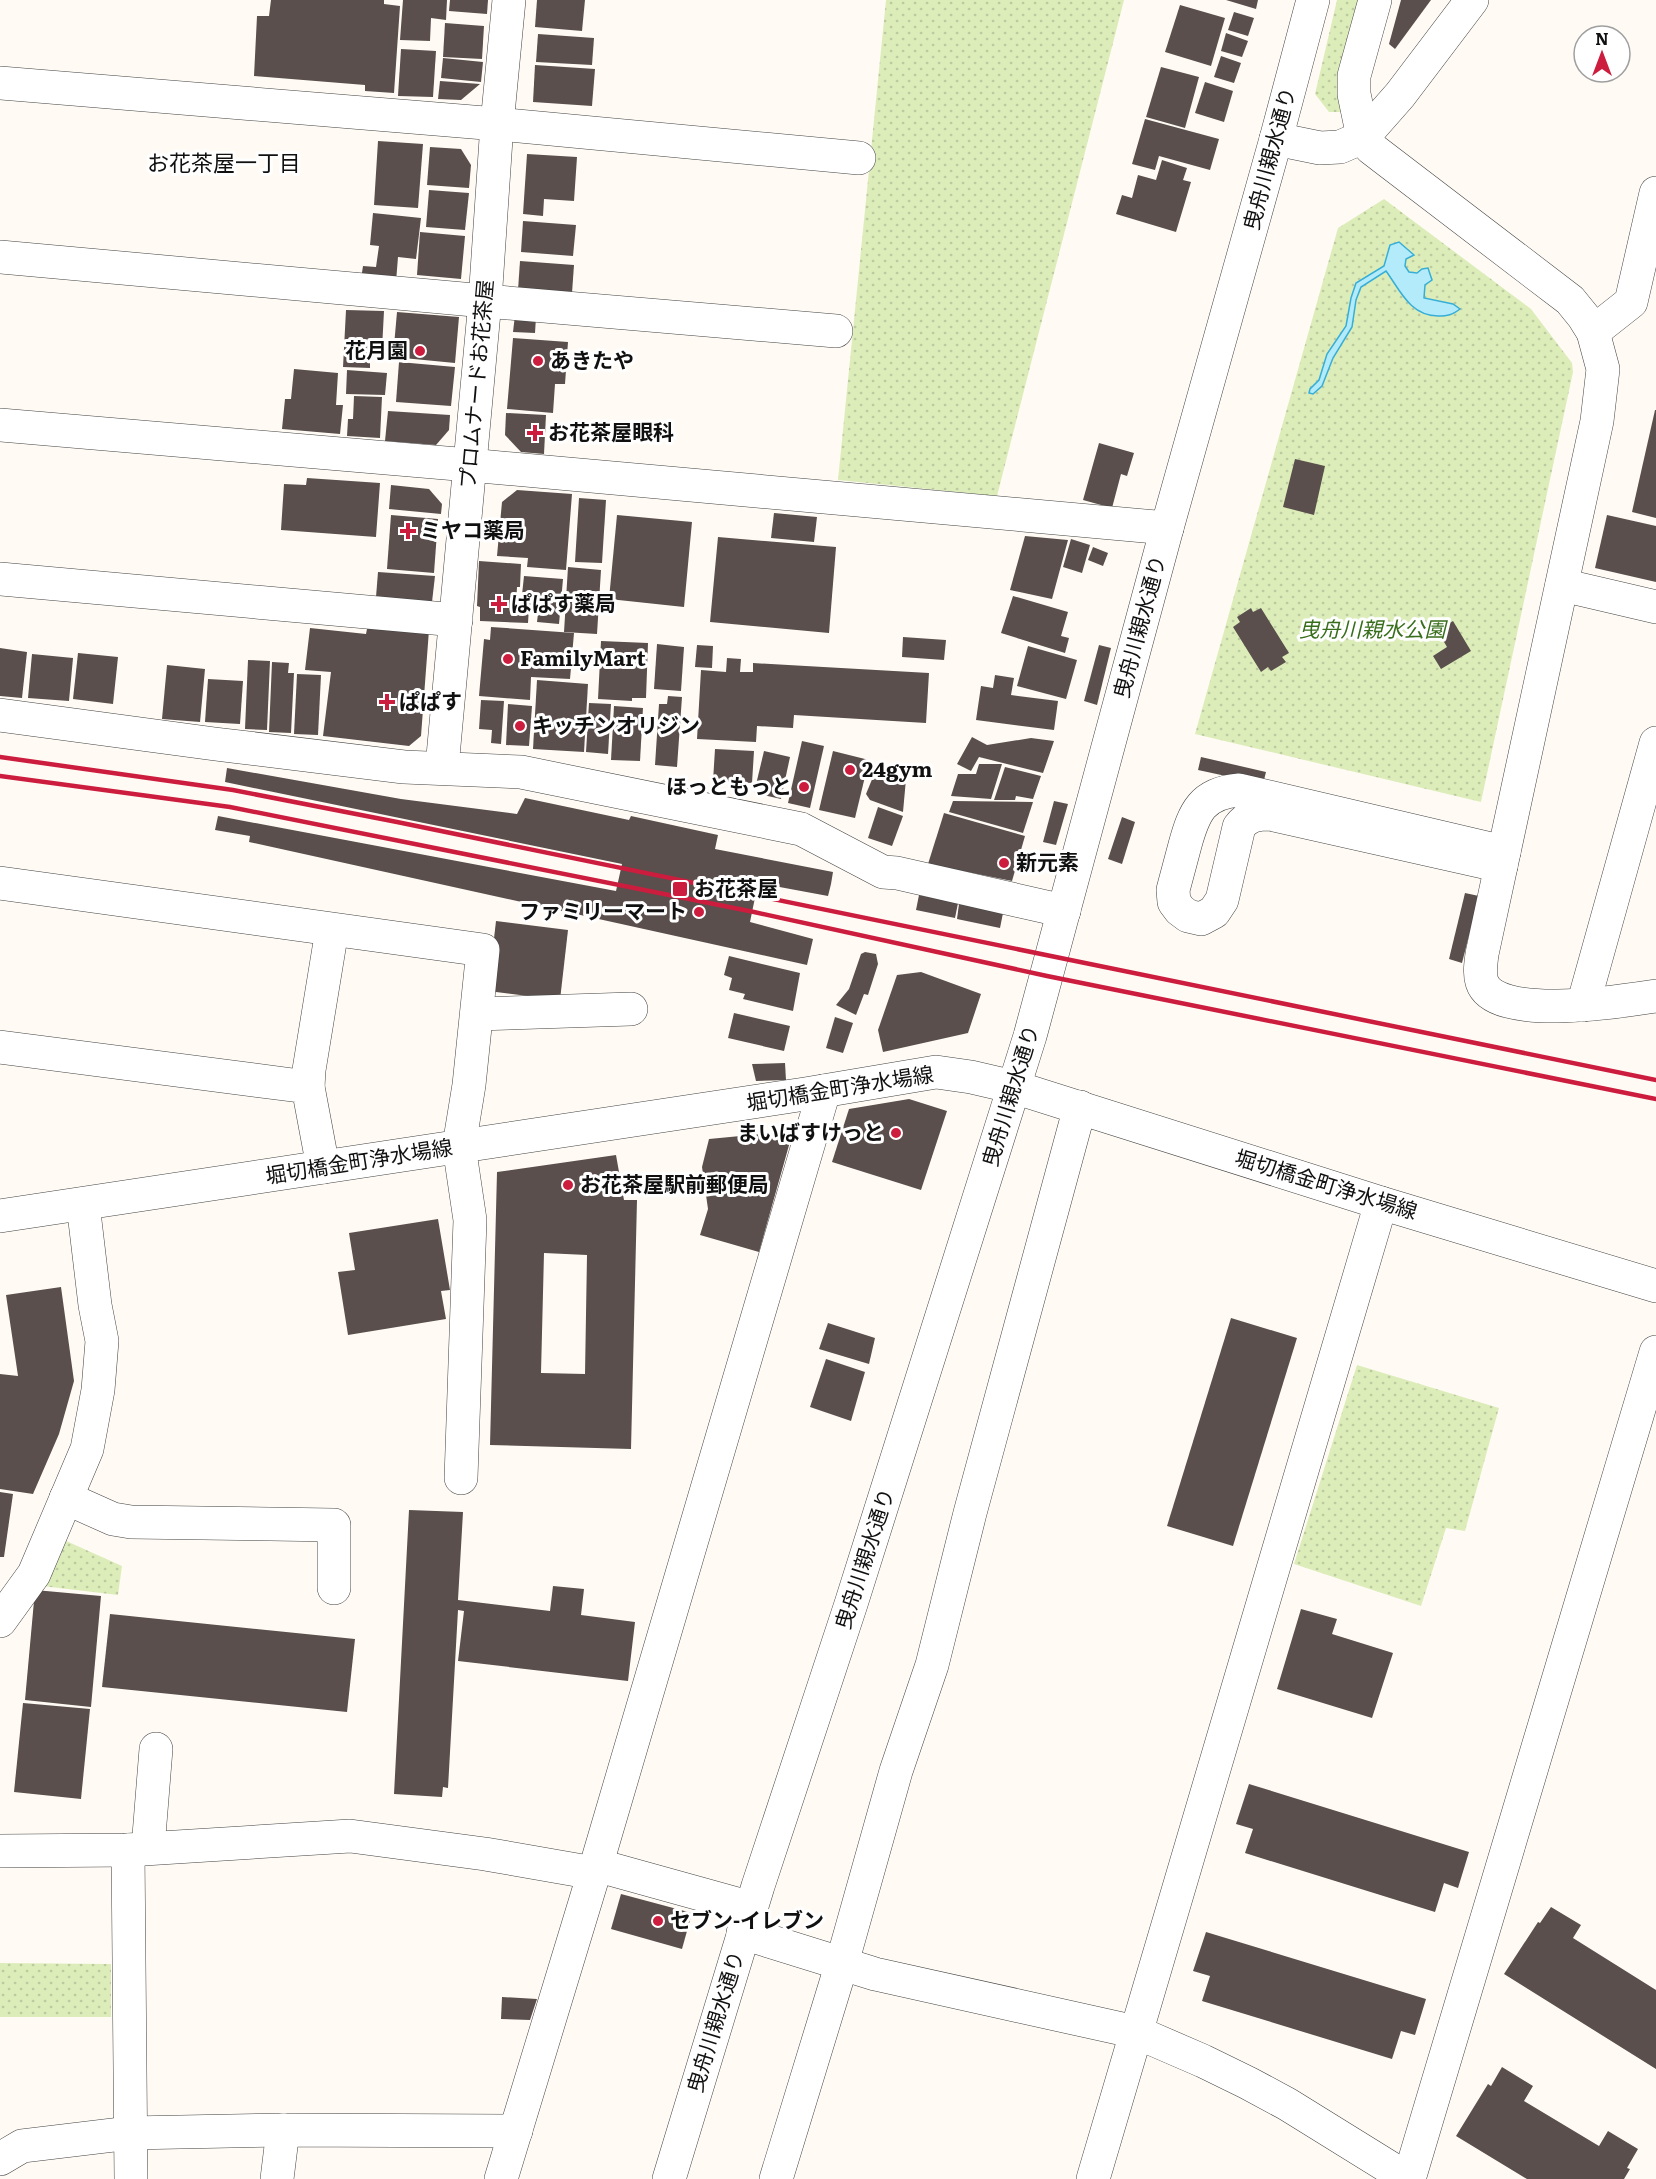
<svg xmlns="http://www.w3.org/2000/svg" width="1656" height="2179" viewBox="0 0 1656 2179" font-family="Literata,'Noto Sans JP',serif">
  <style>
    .park { fill: url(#park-dots) }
    .water { fill: #b4ebfa; stroke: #36aed7; stroke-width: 1.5 }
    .building { fill: #5a4f4c; fill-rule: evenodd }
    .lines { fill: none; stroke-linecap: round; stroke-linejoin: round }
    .minor-casing { stroke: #434343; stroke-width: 34 }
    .minor { stroke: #fff; stroke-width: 33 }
    .rail { stroke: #cc1d3f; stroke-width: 4.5 }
    .poi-dot { fill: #cc1d3f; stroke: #fff; stroke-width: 2 }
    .labels { text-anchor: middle; stroke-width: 6; stroke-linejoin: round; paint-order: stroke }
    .street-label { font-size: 21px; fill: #101010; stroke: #fff }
    .poi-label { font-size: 21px; font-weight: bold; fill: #101010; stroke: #fff; text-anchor: start }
    .park-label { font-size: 21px; font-style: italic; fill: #386e1b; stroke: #fff }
    .neighbourhood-label { font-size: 22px; fill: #101010; stroke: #fff }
  </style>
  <defs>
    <pattern id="park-dots" width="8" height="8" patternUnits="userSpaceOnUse" patternTransform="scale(1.5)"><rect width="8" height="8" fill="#dcedba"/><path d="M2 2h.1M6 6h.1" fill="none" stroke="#bcca9f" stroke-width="1.8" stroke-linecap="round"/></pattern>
  </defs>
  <rect width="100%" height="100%" fill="#fffbf4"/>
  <g class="park">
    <path d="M886,0H1124L997,496L838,480Z"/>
    <path d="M1337,0H1361L1337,87L1343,112H1329L1315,94Z"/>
    <path d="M1384,199L1531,309L1572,363L1573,372L1481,802L1195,734L1338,228Z"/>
    <path d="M1357,1365L1499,1408L1465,1531L1446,1528L1421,1606L1294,1564Z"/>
    <path d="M64,1540L122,1566L118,1595L42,1586Z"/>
    <path d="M0,1963L111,1964V2017H0Z"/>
  </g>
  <path class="water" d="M1399,242L1414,255L1406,259L1405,266L1409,272L1417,273L1422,269L1428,268L1432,280L1425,285L1424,298L1453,304L1460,309C1452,315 1448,316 1438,316C1410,316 1400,290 1386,271L1361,287L1356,300L1352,327L1333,358L1322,386L1313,394L1309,393L1310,389L1319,380L1327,354L1346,326L1351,298L1356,283L1384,266L1390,245Z"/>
  <g class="building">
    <path d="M271,0H384V4L400,6L394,93L365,91V85L254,76L257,16H269Z"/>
    <path d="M403,0H447L446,20L431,18L430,41L400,40Z"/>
    <path d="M450,0H488L487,14L449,11Z"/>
    <path d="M537,0H585L582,31L535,27Z"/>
    <path d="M1226,0H1258L1256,9Z"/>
    <path d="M1401,0H1431L1395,49L1389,44Z"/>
    <path d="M1180,5L1225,18L1211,66L1165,52Z"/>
    <path d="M1234,12L1254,18L1248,36L1228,30Z"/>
    <path d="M445,23L484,26L482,59L443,57Z"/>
    <path d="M1226,33L1248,41L1242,57L1221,51Z"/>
    <path d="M538,34L594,38L592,65L536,62Z"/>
    <path d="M401,49L436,51L433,97L398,96Z"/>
    <path d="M1221,56L1241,63L1234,83L1214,77Z"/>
    <path d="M443,58L483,62L481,82L441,78Z"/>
    <path d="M535,65L595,69L592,106L533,102Z"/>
    <path d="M1161,67L1199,77L1185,128L1146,117Z"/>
    <path d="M440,81L480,84L461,100L438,99Z"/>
    <path d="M1205,82L1233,91L1224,122L1195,113Z"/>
    <path d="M1145,119L1219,139L1210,170L1159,156L1155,170L1132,164Z"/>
    <path d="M378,141L423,144L418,208L374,205Z"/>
    <path d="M430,147L461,149L471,165L469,188L427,185Z"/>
    <path d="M527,154L577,157L574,201L544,199L543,216L523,214Z"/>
    <path d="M1162,160L1187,168L1183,180L1191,182L1176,232L1116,214L1122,195L1132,198L1138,175L1156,180Z"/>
    <path d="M429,190L469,193L465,230L426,227Z"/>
    <path d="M373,213L421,218L416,259L398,257L396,282L361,279L363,266L376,267L379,246L370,245Z"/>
    <path d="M523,221L576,225L573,256L521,252Z"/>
    <path d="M420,232L465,236L461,279L417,275Z"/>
    <path d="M520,261L574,265L572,293L518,290Z"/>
    <path d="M346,310L384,311L382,349L370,348V368L343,367Z"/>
    <path d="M397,312L459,317L455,363L393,357Z"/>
    <path d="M515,315L536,317L535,333L513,332Z"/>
    <path d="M513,338L568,342L565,384H555L553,413L507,409Z"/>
    <path d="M399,362L455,367L451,406L396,402Z"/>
    <path d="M294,369L338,373L336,405H343L340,434L282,429L285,399H291Z"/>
    <path d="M347,370L387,373L385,395L346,394Z"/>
    <path d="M354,396L382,397L380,438L347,436L348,419H353Z"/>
    <path d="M1655,410H1656V518L1632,512Z"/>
    <path d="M388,411L450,415L449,430L436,445L385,441Z"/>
    <path d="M506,413L546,415L544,454L521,452L505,435Z"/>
    <path d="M1099,443L1134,453L1127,476L1121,474L1112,508L1083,500Z"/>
    <path d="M1295,459L1325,466L1314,515L1283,507Z"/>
    <path d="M307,478L380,483L376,537L281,530L284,484L306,485Z"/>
    <path d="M391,485L429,489L442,504L441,514L389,509Z"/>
    <path d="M517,490L572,494L566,570L527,567L528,558L497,556L502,502Z"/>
    <path d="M579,498L606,500L602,563L575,562Z"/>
    <path d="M774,513L817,517L814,542L771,538Z"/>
    <path d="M391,515L438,519L434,573L387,569Z"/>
    <path d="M617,515L692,522L684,607L609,599Z"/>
    <path d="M1607,515L1656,526V582L1595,568Z"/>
    <path d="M1025,536L1068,540L1052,599L1010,590Z"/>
    <path d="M718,537L836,547L829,633L710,622Z"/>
    <path d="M1071,539L1090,545L1082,573L1063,567Z"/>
    <path d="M1093,547L1108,553L1103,566L1088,560Z"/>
    <path d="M479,561L521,564L520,587H517L516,606L529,607L528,623L480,621V607L477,606Z"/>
    <path d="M568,567L601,570L597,634L564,632Z"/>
    <path d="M378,572L435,576L432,602L376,597Z"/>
    <path d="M524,576L563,579L559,624L537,622L539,605L521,604Z"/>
    <path d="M1013,596L1068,612L1061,636L1069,638L1065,653L1001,633Z"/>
    <path d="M1251,608L1253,612L1261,608L1289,653L1282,657L1286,662L1271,671L1268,667L1261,672L1233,627L1240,622L1237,617Z"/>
    <path d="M1453,621L1471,651L1441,669L1433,656L1447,647L1437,630Z"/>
    <path d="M368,624L429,630L421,736L409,746L323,736L331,672L305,670L310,628L366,634Z"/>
    <path d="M491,627L574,633L570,679L531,677L530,700L479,696L484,639L490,640Z"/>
    <path d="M903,637L946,640L944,660L902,657Z"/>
    <path d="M601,641L648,643L646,698H632V701L598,699Z"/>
    <path d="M657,644L684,647L681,691L654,689Z"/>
    <path d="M697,645L713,646L712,668L695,667Z"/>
    <path d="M1099,645L1111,648L1097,705L1084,701Z"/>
    <path d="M1028,646L1077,660L1066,699L1017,686Z"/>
    <path d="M0,648L27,652L22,698L0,696Z"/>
    <path d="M78,653L118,657L113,704L73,699Z"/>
    <path d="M32,654L73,658L69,701L28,698Z"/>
    <path d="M727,658L741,659L740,672H753V663L929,673L926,723L794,715L793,728L757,726L756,742L697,739L701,670L726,672Z"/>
    <path d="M248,660L270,661L267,730L245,729Z"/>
    <path d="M272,662L289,663L288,673H294L291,733L269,732Z"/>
    <path d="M167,665L205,669L200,722L162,719Z"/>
    <path d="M297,674L321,675L318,735L294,734Z"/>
    <path d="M995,675L1014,678L1011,695L1058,701L1054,730L976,720L981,686L993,688Z"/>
    <path d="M208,679L243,681L240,724L205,722Z"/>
    <path d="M537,680L588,684L584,752L533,749Z"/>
    <path d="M668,696L682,697L677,767L655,765L659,704H667Z"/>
    <path d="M481,700L504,701L501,744L491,743L492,730L479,729Z"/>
    <path d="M589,703L611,704L608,754L586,752Z"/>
    <path d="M508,704L532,706L529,746L506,745Z"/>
    <path d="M614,706L643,708L640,761L611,760Z"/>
    <path d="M972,737L987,745L1031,738L1054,741L1043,773L979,757L971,771L957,764Z"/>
    <path d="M802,741L824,746L810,808L788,803Z"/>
    <path d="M715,749L754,751L752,783L713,781Z"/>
    <path d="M764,751L790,757L781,799L754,793Z"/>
    <path d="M833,751L869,760L855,818L819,810Z"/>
    <path d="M1201,757L1266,772L1263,784L1198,770Z"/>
    <path d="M979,764H1002L991,799L951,796L958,774H976Z"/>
    <path d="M1005,767L1041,776L1033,799L1016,796L1015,800H994Z"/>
    <path d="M227,768L401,799L517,814L525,798L629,820L631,816L718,835L715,849L833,872L831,884L828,896L758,883L750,922L813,939L807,965L249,842L250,836L215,830L218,816L616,891L622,864L225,782Z"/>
    <path d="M873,777L906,779L903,812L870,800L866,794Z"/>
    <path d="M953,801L1033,802L1023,833L949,812Z"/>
    <path d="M1054,801L1068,804L1056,845L1043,842Z"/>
    <path d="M878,807L903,816L892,846L868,838Z"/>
    <path d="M944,813L1025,836L1012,881L928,864Z"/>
    <path d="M1122,817L1135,822L1122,864L1108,859Z"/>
    <path d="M1465,893L1479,896L1462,963L1449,959Z"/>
    <path d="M919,895L958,903L955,918L916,910Z"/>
    <path d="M959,904L1003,913L1000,928L957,919Z"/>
    <path d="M496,921L568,930L560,1000L488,991Z"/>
    <path d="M865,952L876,954L878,964L868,995L864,994L856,1015L836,1005L849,989L861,954Z"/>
    <path d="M729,956L800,973L793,1011L743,999L745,994L729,990L732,978L724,975Z"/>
    <path d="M921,972L981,994L968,1033L883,1052L878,1030L897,975Z"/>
    <path d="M734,1013L790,1026L784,1051L728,1038Z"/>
    <path d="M835,1017L853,1023L843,1053L826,1048Z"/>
    <path d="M785,1063L786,1080L756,1081L752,1064Z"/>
    <path d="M909,1099L947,1111L921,1190L832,1162L849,1109Z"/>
    <path d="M793,1131L759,1252L700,1235L708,1209L702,1167L709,1139Z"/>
    <path d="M616,1155L624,1200H637L631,1449L490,1445L497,1172ZM544,1253L587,1255L585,1374L541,1373Z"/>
    <path d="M438,1219L450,1290L441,1291L446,1319L348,1335L338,1272L355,1270L349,1233Z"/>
    <path d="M61,1287L74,1381L59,1434L33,1494L0,1489V1374L18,1376L6,1295Z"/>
    <path d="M1231,1318L1297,1338L1233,1546L1167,1526Z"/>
    <path d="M828,1323L875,1338L869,1364L819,1349Z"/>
    <path d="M826,1359L865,1372L851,1421L810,1407Z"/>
    <path d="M0,1492L13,1494L4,1557H0Z"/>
    <path d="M409,1510L463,1512L458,1600L550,1611L553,1586L584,1589L581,1615L635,1622L628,1681L458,1661L464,1611L458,1610L448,1788L443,1787L442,1797L394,1794Z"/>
    <path d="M35,1590L101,1596L91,1707L25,1700Z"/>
    <path d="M1301,1609L1337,1619L1332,1634L1393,1653L1372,1718L1277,1689Z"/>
    <path d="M110,1614L355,1639L347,1712L102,1687Z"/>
    <path d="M23,1703L90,1709L81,1799L14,1792Z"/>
    <path d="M1249,1784L1469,1852L1458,1888L1444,1883L1435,1912L1245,1853L1253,1829L1236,1824Z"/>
    <path d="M621,1894L692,1913L682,1949L611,1929Z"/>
    <path d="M1551,1907L1581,1925L1573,1938L1656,1990V2069L1504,1974L1538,1922L1540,1923Z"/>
    <path d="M1206,1932L1426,1999L1415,2035L1401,2031L1392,2059L1202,2001L1210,1976L1193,1971Z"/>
    <path d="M502,1997L537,1999L530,2020L501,2019Z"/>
    <path d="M1502,2067L1533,2086L1524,2101L1599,2146L1608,2131L1638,2149L1627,2168L1630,2169L1624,2179H1527L1456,2136L1488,2084L1491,2086Z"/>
  </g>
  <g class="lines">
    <g class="minor-casing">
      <g id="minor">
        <path d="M1375,0L1354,76V94L1363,137L1371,148L1384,158L1570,300L1583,316L1593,332L1603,369L1597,421L1482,954C1481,963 1479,973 1482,982C1495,1022 1623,1001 1656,996"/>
        <path d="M0,83L497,124L859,158"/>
        <path d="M1276,139L1320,148L1340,147L1363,137L1400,95L1472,0"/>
        <path d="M0,257L485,301L836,331"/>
        <path d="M1593,332L1631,302L1656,193"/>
        <path d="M0,425L469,465L1167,528"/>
        <path d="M0,579L456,620"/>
        <path d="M1562,585L1656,607"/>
        <path d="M0,715L215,744L404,767L521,772L801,829L883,872L897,873L1064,911"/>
        <path d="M442,767L485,301L497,124L509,0"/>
        <path d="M1501,866L1270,814C1256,814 1247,816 1239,827L1222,900L1214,912L1201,919L1188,916L1180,910L1174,902L1173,890C1177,875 1181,860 1185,845C1194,812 1202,793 1239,790L1504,852"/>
        <path d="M0,883L483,950L469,1085L459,1146L470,1220L461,1478"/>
        <path d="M1583,1005L1656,743"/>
        <path d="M477,1014L631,1009"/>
        <path d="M0,1047L308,1087L323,1167"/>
        <path d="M308,1087L309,1070L332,930"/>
        <path d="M0,1216L805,1094L936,1072L971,1077L1014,1087L1381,1203L1656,1286"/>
        <path d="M66,1498L113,1519L131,1522L334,1525V1588"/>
        <path d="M0,1621L34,1574L87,1449L98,1390L102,1341L95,1305L83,1204"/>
        <path d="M148,1848L156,1749"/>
        <path d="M128,1850L131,2179"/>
        <path d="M0,1851L128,1850L350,1836L485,1854L594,1873"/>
        <path d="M596,1865L751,1908"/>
        <path d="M743,1933L875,1974L1136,2032L1203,2061L1248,2083L1287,2104L1408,2179"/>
        <path d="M0,2159L22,2146L130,2133L283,2130L516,2131"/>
        <path d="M277,2179L283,2130"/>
        <path d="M501,2179L594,1873L824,1091"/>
        <path d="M669,2179L758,1886L851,1604L1030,1036L1167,528L1276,139L1313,0"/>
        <path d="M776,2179L842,1963L896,1771L932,1665L970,1513L1080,1107"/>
        <path d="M1093,2179L1381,1203"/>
        <path d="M1409,2179L1656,1352"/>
      </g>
    </g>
    <use href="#minor" class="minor"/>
    <g class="rail">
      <path d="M0,757L233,790L397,822L1656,1080"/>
      <path d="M0,776L230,807L754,912L1047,976L1656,1099"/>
    </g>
  </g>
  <g class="poi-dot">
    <circle cx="420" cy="351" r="6"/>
    <circle cx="538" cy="361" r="6"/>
    <path d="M532 424h6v6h6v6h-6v6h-6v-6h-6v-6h6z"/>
    <path d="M405 522h6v6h6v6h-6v6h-6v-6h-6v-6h6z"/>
    <path d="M496 595h6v6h6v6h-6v6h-6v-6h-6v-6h6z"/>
    <circle cx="508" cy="659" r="6"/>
    <path d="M384 693h6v6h6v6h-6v6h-6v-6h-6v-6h6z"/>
    <circle cx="520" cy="726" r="6"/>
    <circle cx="850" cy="770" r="6"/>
    <circle cx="804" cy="787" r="6"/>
    <circle cx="1004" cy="863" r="6"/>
    <rect x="672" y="881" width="16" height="16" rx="3"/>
    <circle cx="699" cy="912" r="6"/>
    <circle cx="896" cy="1133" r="6"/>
    <circle cx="568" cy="1185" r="6"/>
    <circle cx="658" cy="1921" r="6"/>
  </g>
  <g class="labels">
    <g class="street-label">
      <text transform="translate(1270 159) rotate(-75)" y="7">曳舟川親水通り</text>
      <text transform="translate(477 384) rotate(-85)" y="7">プロムナードお花茶屋</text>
      <text transform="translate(1140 627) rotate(-75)" y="7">曳舟川親水通り</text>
      <text transform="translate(840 1089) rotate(-9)" y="7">堀切橋金町浄水場線</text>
      <text transform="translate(1011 1096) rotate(-73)" y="7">曳舟川親水通り</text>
      <text transform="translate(359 1162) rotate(-9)" y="7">堀切橋金町浄水場線</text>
      <text transform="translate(1326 1185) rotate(17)" y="7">堀切橋金町浄水場線</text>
      <text transform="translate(865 1559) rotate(-72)" y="7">曳舟川親水通り</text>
      <text transform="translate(716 2022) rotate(-73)" y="7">曳舟川親水通り</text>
    </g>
    <g class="poi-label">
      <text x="408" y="358" text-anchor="end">花月園</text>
      <text x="550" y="368">あきたや</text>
      <text x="548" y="440">お花茶屋眼科</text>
      <text x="420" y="538">ミヤコ薬局</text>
      <text x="511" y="611">ぱぱす薬局</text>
      <text x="520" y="666">FamilyMart</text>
      <text x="399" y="709">ぱぱす</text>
      <text x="532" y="733">キッチンオリジン</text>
      <text x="862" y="777">24gym</text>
      <text x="792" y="794" text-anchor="end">ほっともっと</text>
      <text x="1016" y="870">新元素</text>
      <text x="694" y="896">お花茶屋</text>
      <text x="687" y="919" text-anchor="end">ファミリーマート</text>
      <text x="884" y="1140" text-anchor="end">まいばすけっと</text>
      <text x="580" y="1192">お花茶屋駅前郵便局</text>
      <text x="670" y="1928">セブン-イレブン</text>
    </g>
    <g class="park-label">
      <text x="1372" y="637">曳舟川親水公園</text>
    </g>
    <g class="neighbourhood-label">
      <text x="224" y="171">お花茶屋一丁目</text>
    </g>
  </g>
  <g transform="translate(1602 54)"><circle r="28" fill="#ffffff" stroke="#9f9f9f" stroke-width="1.5"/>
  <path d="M0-4.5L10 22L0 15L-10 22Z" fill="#cc1d3f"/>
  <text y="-9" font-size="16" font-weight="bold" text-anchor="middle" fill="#101010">N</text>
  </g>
</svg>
